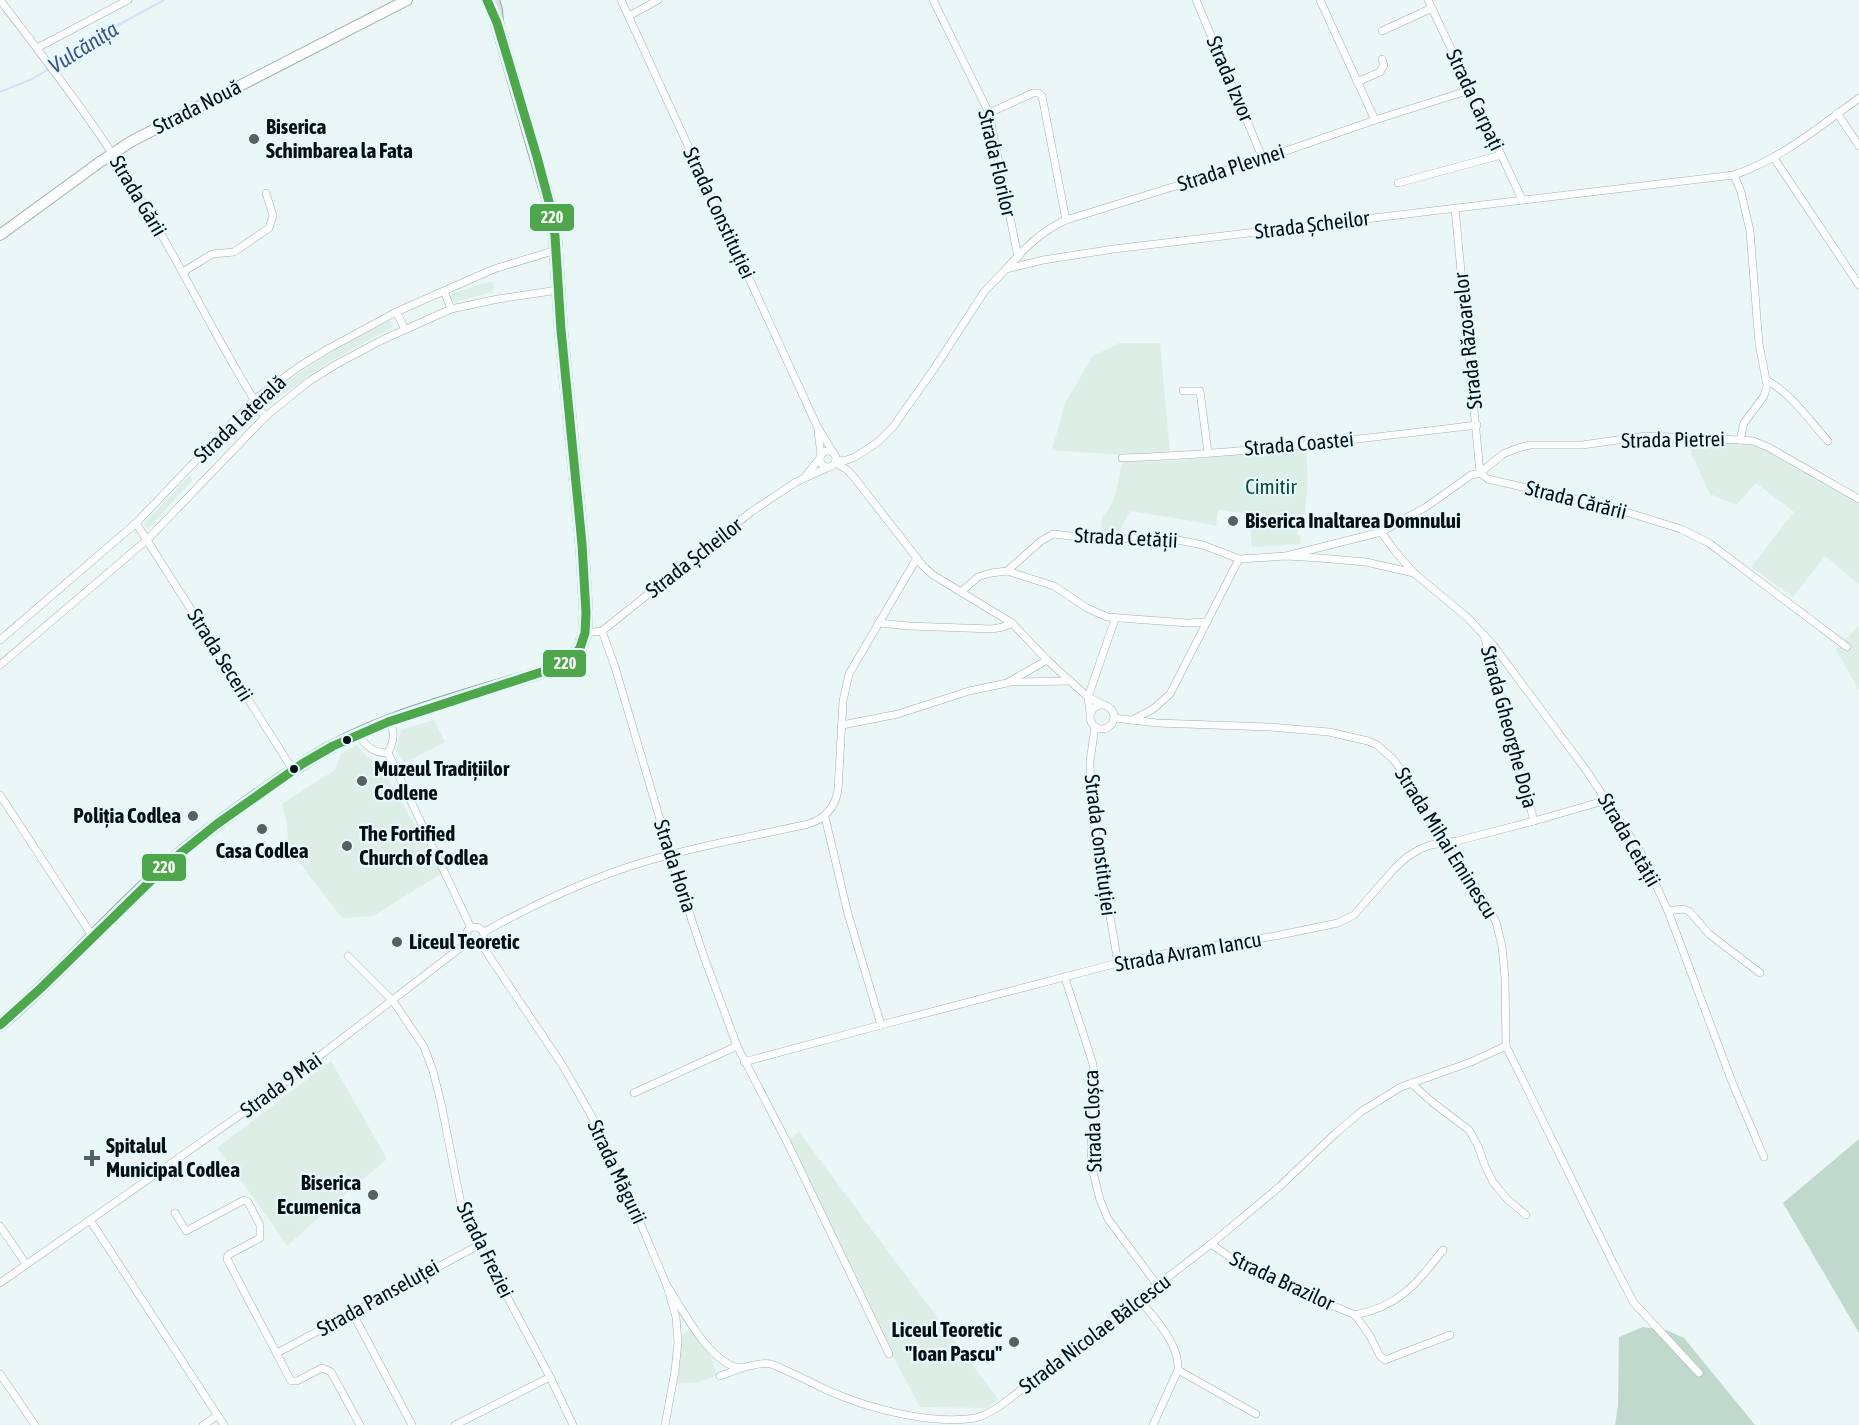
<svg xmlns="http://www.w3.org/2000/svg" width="1859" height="1425" viewBox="0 0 1859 1425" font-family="'Asap Condensed',sans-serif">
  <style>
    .green { fill: #ddeee7 }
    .forest { fill: #c0d9cd }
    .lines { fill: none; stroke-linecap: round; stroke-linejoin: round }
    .stream { stroke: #d2e0f8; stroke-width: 2 }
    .minor-casing { stroke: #a4afb1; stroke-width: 8 }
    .secondary-casing { stroke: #a4afb1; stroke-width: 12 }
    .trunk-casing { stroke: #95a3a9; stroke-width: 14 }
    .minor { stroke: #fcfefe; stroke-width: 7 }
    .secondary { stroke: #fcfefe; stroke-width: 10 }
    .trunk { stroke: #d6dee2; stroke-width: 12 }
    .bus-1-casing { stroke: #e5f9fd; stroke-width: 14 }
    .bus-1 { stroke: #4ea74b; stroke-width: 9 }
    .poi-dot { fill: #566063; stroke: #e5f9fd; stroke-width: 2 }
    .bus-dot { fill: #051013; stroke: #e5f9fd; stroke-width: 2 }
    .labels { text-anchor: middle; stroke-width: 4.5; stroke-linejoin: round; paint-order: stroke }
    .street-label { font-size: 21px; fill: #051013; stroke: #e5f9fd }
    .poi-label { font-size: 21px; font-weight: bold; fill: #051013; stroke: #e5f9fd; text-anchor: start }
    .park-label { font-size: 21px; fill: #084b2e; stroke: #e5f9fd }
    .water-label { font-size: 22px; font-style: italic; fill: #425281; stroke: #e5f9fd }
    .line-badge { stroke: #e5f9fd; stroke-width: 2 }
    .badge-label { font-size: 16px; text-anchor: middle; font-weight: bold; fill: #fff }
  </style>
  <rect width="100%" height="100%" fill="#ebf6f7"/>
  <g class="green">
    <path d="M489,282H493L494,288L492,292L455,302H453L451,296L453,293Z"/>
    <path d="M390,321L393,327L327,363L268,405L266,406L262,403C266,395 278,388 286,383C319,359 353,338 390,321Z"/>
    <path d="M1119,343H1160L1170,453L1121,455L1052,450L1065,403L1093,356Z"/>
    <path d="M1693,441L1741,443L1764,447L1859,504V584L1825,556L1793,597L1751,567L1794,512L1756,483L1736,505L1710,494L1691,453Z"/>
    <path d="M1306,448L1308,481L1304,520L1298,523L1297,535L1301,536L1300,544L1252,547L1249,514L1218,510L1216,526L1181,519L1130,511L1118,533L1101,532L1102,516C1117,505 1118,479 1122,462L1171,461Z"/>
    <path d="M190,475L192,480L149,528L145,527L144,524Z"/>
    <path d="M1859,626V691L1836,649Z"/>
    <path d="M434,720L445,742L404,763L396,751L401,730Z"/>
    <path d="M357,745L367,757L378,761L442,873L373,916L342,918L289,849L286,819L282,804L335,770L341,754Z"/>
    <path d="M331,1061L387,1159L345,1194L287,1246L272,1223L217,1148Z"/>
    <path d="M799,1132L998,1399L987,1408L920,1407L885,1341L787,1142Z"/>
    <path d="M691,1330L711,1357L717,1376L699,1382L677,1384L682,1336L685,1332Z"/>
  </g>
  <g class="forest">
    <path d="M1859,1139V1333L1783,1203Z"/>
    <path d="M1643,1327L1666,1330L1684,1338L1755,1425H1615L1618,1406L1619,1337Z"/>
  </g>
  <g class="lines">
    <g class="stream">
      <path d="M53,65L87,42L164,0"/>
      <path d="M0,92L32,79L49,69"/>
    </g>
    <g class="minor-casing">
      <g id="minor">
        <path d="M0,0C55,72 110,143 154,222C192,286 224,354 265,417"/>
        <path d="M621,0L817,426L833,452"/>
        <path d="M933,0L989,113L1018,257"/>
        <path d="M1196,0L1263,159"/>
        <path d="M1320,0L1375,120"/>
        <path d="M1428,0L1522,199"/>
        <path d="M629,16L658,0"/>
        <path d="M1382,31L1432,8"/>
        <path d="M37,48L128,0"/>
        <path d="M1357,82L1380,72L1384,65L1382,59"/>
        <path d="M989,113L1033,93H1039L1042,96L1066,220"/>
        <path d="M1837,113L1859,146"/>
        <path d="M1774,158L1859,285"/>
        <path d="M1734,175L1741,192L1750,231L1759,344L1767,385L1764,396L1744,423L1740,440"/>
        <path d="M1398,183L1501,155"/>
        <path d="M1455,208L1480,473"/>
        <path d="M1007,268C1025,248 1041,231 1066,220L1263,159L1375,120L1470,90"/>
        <path d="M183,272L212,254L234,252L269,228L273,216L266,193"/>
        <path d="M444,291L451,309"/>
        <path d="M396,312L405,329"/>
        <path d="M1766,380C1791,393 1809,420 1828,441"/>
        <path d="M1183,391H1200L1208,453"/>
        <path d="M818,432L821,454"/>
        <circle cx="828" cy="459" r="8"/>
        <path d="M1122,458C1240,454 1360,439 1477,425"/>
        <path d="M836,460L844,461L855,457L878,442L893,427L936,366L984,292L1006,269L1043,260L1114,249L1734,175C1781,159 1819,127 1859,98"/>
        <path d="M835,463L846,469L853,476L923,566L933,575L1012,623L1047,660L1070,681L1088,697L1104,705"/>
        <path d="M1480,473L1503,454L1518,448L1530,445H1582L1646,436L1740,440L1753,441L1768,447L1859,499"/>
        <path d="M805,477L820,458"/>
        <path d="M136,523L293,770"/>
        <path d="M1381,532L1394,550L1414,573L1468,618L1493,645L1586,770L1641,853L1668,911L1732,1082L1764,1157"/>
        <path d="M1286,556L1381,532L1426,507L1471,475L1480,473L1488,479L1616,509L1681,529L1709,543L1847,647"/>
        <path d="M1007,571L1054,586L1087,608L1107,617L1187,623L1205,622"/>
        <path d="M961,592L978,577L991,573L1007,571L1041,541L1053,534L1096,539L1167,538L1203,545L1239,559L1286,556L1320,558L1366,562L1414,573"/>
        <path d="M879,623L909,626L992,629L1003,627L1012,623"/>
        <path d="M602,631L615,667L672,860L703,954L737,1046L787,1142L889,1354"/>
        <path d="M585,633L602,631L751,512L796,482L829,467"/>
        <path d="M1484,635L1534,821"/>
        <path d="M0,640L136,523L254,400L297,368L326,350L396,312L494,269L556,250"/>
        <path d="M0,665L148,539L265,417L308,382L335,365L382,340L451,309L498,299L558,290"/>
        <path d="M1010,682L1070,681"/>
        <circle cx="1102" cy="717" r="12"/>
        <path d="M1090,713L1088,697L1115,619"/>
        <path d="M1114,718L1157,723L1269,727L1329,732L1368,741L1377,745L1393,759L1407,778L1444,843L1480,893L1496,922L1502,946L1505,978L1506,1046L1615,1267L1634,1303L1699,1373"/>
        <path d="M1132,720L1153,709L1170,694L1239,559"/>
        <path d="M842,725L898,714L969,691L1007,683L1047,660"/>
        <path d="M1095,727L1090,761L1091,806L1118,963"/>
        <path d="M357,734C367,746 372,753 388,753"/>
        <path d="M388,753L471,928"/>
        <path d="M388,753C394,741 395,734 390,722"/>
        <path d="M0,795L93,937"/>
        <path d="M825,817L848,914L881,1025"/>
        <path d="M1668,911L1683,909L1689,911L1709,934L1760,973"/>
        <circle cx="475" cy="936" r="9"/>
        <path d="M484,932C531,906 582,882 634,865C691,847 750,837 808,824C825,819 835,808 838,790L843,701L849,674L917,558"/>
        <path d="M481,944L563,1066L591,1115L628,1194L667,1286L676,1317L678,1342L675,1371L665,1425"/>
        <path d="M348,956L393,1001L424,1047L433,1071L441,1103L463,1214L550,1377L573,1425"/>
        <path d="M1065,978L1093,1064L1095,1093L1091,1146L1092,1168L1100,1200L1108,1219L1158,1286"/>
        <path d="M744,1062L881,1025L1118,963L1169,953L1275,936L1338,923L1354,915L1394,869L1407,857L1420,849L1431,845L1457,841L1534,821L1607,800"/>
        <path d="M1411,1083L1432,1102L1469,1130L1478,1146L1485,1166L1493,1182L1508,1200L1526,1215"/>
        <path d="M634,1093L737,1046"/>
        <path d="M175,1213L186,1231L244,1200L248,1202L260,1225V1238L228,1255L227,1259L291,1381H297L322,1368L331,1372L360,1425"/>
        <path d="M90,1220L224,1425"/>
        <path d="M0,1226L26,1264"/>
        <path d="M1211,1244L1247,1269L1355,1315L1370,1336L1380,1356L1385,1360L1450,1335"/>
        <path d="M0,1283L270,1094L468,942"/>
        <path d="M667,1286C684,1311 706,1357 735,1367C746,1370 757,1361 771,1364C791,1372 810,1382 829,1391C870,1409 931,1425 976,1418C988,1414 998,1408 1008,1400L1211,1244L1278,1188L1336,1133L1362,1111L1401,1087L1471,1062L1506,1046"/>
        <path d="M1140,1300C1156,1321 1179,1342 1178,1370L1153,1425"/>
        <path d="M352,1312L412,1425"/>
        <path d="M1355,1315C1400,1306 1416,1284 1443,1250"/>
        <path d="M277,1353L479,1245"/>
        <path d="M1178,1370L1256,1414"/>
        <path d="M0,1374L35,1425"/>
        <path d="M720,1376L742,1368"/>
        <path d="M203,1425L217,1416"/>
        <path d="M455,1425L550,1377"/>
      </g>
    </g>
    <g class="secondary-casing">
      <path id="secondary" d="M0,235L100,162L132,141L407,0"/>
    </g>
    <g class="trunk-casing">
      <path id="trunk" d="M0,1025C57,977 105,921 160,871C189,844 221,821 253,798C279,780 304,761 333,746C404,709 484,692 560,666L570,660L580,648L585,633L586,613L582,544L561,330L555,236L549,202L497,23L496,10L493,0"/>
    </g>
    <use href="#minor" class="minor"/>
    <use href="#secondary" class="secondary"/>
    <use href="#trunk" class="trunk"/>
    <g class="bus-1-casing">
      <path id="bus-1" d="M0,1025L41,988L171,861L217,824L302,764L333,746L388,722L560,666L570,660L580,648L585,633L586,613L582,544L561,330L555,236L549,202L537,157L497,23L487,0"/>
    </g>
    <use href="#bus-1" class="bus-1"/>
  </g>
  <g class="poi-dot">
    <circle cx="254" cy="139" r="6"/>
    <circle cx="1233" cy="521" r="6"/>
    <circle cx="362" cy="781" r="6"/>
    <circle cx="193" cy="816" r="6"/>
    <circle cx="262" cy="829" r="6"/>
    <circle cx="347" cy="846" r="6"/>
    <circle cx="397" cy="942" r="6"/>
    <path d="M89 1149h6v6h6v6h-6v6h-6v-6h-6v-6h6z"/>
    <circle cx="373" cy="1195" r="6"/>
    <circle cx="1014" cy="1342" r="6"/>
  </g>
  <g class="bus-dot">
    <circle cx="347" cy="740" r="5"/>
    <circle cx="294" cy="769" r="5"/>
  </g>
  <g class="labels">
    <g class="street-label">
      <text transform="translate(1230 79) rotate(67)" y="7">Strada Izvor</text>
      <text transform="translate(1475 100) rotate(65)" y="7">Strada Carpați</text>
      <text transform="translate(197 107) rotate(-27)" y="7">Strada Nouă</text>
      <text transform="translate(997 163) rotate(77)" y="7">Strada Florilor</text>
      <text transform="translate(1231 168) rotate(-18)" y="7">Strada Plevnei</text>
      <text transform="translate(138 196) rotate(59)" y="7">Strada Gării</text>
      <text transform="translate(719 213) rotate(65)" y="7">Strada Constituției</text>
      <text transform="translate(1312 225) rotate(-7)" y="7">Strada Șcheilor</text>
      <text transform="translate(1468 341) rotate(-96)" y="7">Strada Răzoarelor</text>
      <text transform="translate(240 419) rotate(-43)" y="7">Strada Laterală</text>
      <text transform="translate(1673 440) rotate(-1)" y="7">Strada Pietrei</text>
      <text transform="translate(1299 444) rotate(-5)" y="7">Strada Coastei</text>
      <text transform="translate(1576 500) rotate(14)" y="7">Strada Cărării</text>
      <text transform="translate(1126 538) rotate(3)" y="7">Strada Cetății</text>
      <text transform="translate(694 558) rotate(-38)" y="7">Strada Șcheilor</text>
      <text transform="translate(220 655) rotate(58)" y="7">Strada Secerii</text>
      <text transform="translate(1509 727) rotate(75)" y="7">Strada Gheorghe Doja</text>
      <text transform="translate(1629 840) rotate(60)" y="7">Strada Cetății</text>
      <text transform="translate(1446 843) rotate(58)" y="7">Strada Mihai Eminescu</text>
      <text transform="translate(1100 845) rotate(83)" y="7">Strada Constituției</text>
      <text transform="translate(675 866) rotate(72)" y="7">Strada Horia</text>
      <text transform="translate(1188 952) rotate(-10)" y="7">Strada Avram Iancu</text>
      <text transform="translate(281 1085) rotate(-36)" y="7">Strada 9 Mai</text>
      <text transform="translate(1093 1121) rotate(-92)" y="7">Strada Cloșca</text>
      <text transform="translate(617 1172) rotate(65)" y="7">Strada Măgurii</text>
      <text transform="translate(485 1250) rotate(64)" y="7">Strada Freziei</text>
      <text transform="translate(1282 1281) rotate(25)" y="7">Strada Brazilor</text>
      <text transform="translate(378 1298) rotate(-29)" y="7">Strada Panseluței</text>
      <text transform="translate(1095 1334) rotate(-37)" y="7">Strada Nicolae Bălcescu</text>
    </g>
    <g class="poi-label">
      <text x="266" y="134">Biserica<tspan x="266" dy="24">Schimbarea la Fata</tspan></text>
      <text x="1245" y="528">Biserica Inaltarea Domnului</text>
      <text x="374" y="776">Muzeul Tradițiilor<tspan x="374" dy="24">Codlene</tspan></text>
      <text x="181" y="823" text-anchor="end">Poliția Codlea</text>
      <text x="359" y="841">The Fortified<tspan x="359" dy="24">Church of Codlea</tspan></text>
      <text x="262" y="858" text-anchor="middle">Casa Codlea</text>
      <text x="409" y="949">Liceul Teoretic</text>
      <text x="106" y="1153">Spitalul<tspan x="106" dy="24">Municipal Codlea</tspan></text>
      <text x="361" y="1190" text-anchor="end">Biserica<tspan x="361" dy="24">Ecumenica</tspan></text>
      <text x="1002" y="1337" text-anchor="end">Liceul Teoretic<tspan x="1002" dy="24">"Ioan Pascu"</tspan></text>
    </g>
    <g class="park-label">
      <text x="1271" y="494">Cimitir</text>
    </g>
    <g class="water-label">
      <text transform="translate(83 47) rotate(-32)" y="8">Vulcănița</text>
    </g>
  </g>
  <g class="line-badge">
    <rect x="529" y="203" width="46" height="29" rx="6" fill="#4ea74b"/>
    <rect x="542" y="649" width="45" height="29" rx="6" fill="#4ea74b"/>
    <rect x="141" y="853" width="46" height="29" rx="6" fill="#4ea74b"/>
  </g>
  <g class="badge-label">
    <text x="552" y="223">220</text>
    <text x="565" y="669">220</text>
    <text x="164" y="873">220</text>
  </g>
</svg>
